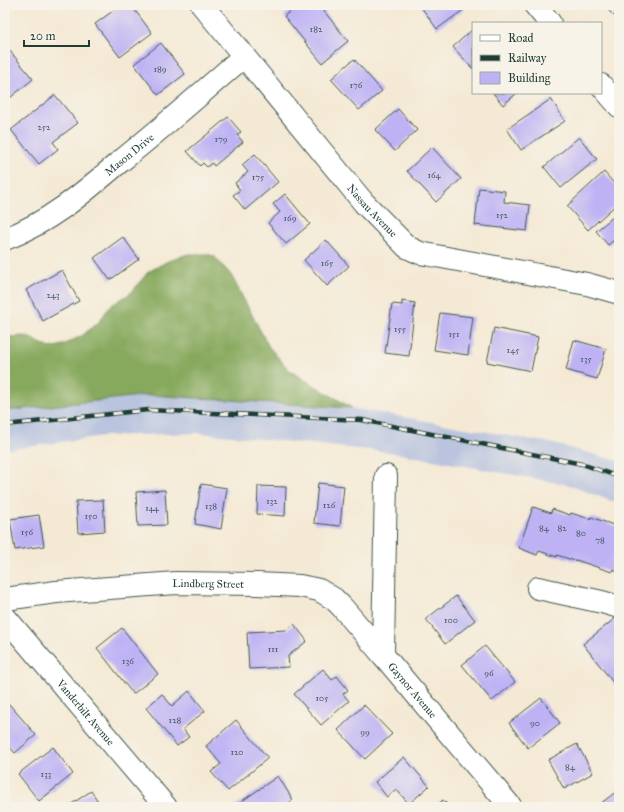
<svg xmlns="http://www.w3.org/2000/svg" width="624" height="812" viewBox="0 0 624 812" font-family="'IM FELL Great Primer',serif">
  <style>
    .industrial { fill: #bac4de }
    .forest { fill: #87a95d; stroke: #537348 }
    .building { fill: #beb2f4 }
    .lines { fill: none; stroke-linecap: round; stroke-linejoin: round }
    .minor-casing { stroke: #3f574c; stroke-width: 24 }
    .minor { stroke: #fff; stroke-width: 22 }
    .rail-casing { stroke: #1f3d34; stroke-width: 4.5 }
    .rail { stroke: #f7f3e8; stroke-width: 3; stroke-dasharray: 9; stroke-linecap: butt }
    .labels { text-anchor: middle; stroke-width: 3; stroke-linejoin: round; paint-order: stroke }
    .number-label { font-size: 9px; fill: #475a64 }
    .street-label { font-size: 11px; fill: #1f3d34; stroke: #f7f3e8 }
  </style>
  <rect width="100%" height="100%" fill="#f7f3e8"/>
  <filter id="ink" filterUnits="userSpaceOnUse"><feTurbulence type="fractalNoise" baseFrequency=".025" numOctaves="2"/><feDisplacementMap in="SourceGraphic" scale="8" xChannelSelector="R" yChannelSelector="G"/><feConvolveMatrix kernelMatrix="1 2 1 2 8 2 1 2 1" color-interpolation-filters="sRGB"/></filter>
  <filter id="wash" filterUnits="userSpaceOnUse"><feTurbulence type="fractalNoise" baseFrequency=".012" numOctaves="4" result="noise"/><feDisplacementMap in="SourceGraphic" scale="16" xChannelSelector="R" yChannelSelector="G"/><feGaussianBlur stdDeviation="0.9" result="paint"/><feColorMatrix in="noise" values="0 0 0 0 0 0 0 0 0 0 0 0 0 0 0 0 0 1.4 0 .05"/><feComposite in="paint" operator="in"/></filter>
  <g filter="url(#wash)">
    <rect width="100%" height="100%" fill="#f4e9d4"/>
    <path class="industrial" d="M149,395L352,408L550,443L619,461V504L569,485L389,452L200,433L103,436L5,450V411Z"/>
    <path class="forest" d="M188,254H206L214,256L231,275L269,347L290,371L352,408L149,395L5,411V337L26,336L50,348L63,345L83,335L100,321L109,307L132,292L148,272L168,261Z"/>
    <g id="blocks">
      <g class="building">
        <path d="M121,5H131L152,33L120,57L95,24Z"/>
        <path d="M299,5H319L348,41L322,63L284,16Z"/>
        <path d="M424,5H470L437,29L421,7Z"/>
        <path d="M603,5H619V11L614,16Z"/>
        <path d="M473,29V69L453,47Z"/>
        <path d="M161,43L185,74L158,95L134,64Z"/>
        <path d="M5,45L33,79L5,102Z"/>
        <path d="M354,59L382,91L359,110L331,79Z"/>
        <path d="M493,93H517L503,105Z"/>
        <path d="M55,95L78,123L53,142L58,149L39,164L11,130Z"/>
        <path d="M551,99L565,121L521,150L507,129Z"/>
        <path d="M398,109L417,130L395,151L375,130Z"/>
        <path d="M228,117L241,132L237,135L243,142L214,166L212,163L207,167L203,163L200,166L187,151Z"/>
        <path d="M579,137L597,159L561,188L544,167Z"/>
        <path d="M432,147L461,179L436,202L407,171Z"/>
        <path d="M255,154L278,182L245,210L233,195L240,190L235,183L248,172L242,165Z"/>
        <path d="M604,172L619,189V202L588,230L567,206Z"/>
        <path d="M479,188L505,191L504,202L530,205L527,231L475,225Z"/>
        <path d="M285,194L310,224L286,244L268,223L280,212L273,204Z"/>
        <path d="M619,212V236L608,245L596,231Z"/>
        <path d="M123,237L139,259L110,280L94,258Z"/>
        <path d="M326,240L349,266L327,286L304,260Z"/>
        <path d="M62,270L79,301L43,321L26,290Z"/>
        <path d="M402,301L415,303L409,356L385,353L392,304L402,305Z"/>
        <path d="M440,313L473,317L468,355L434,350Z"/>
        <path d="M494,328L538,337L531,371L487,362Z"/>
        <path d="M574,340L606,349L597,379L566,370Z"/>
        <path d="M318,483L344,486L340,526L314,523Z"/>
        <path d="M201,484L227,488L221,529L195,524Z"/>
        <path d="M258,486L286,487L285,516L257,514Z"/>
        <path d="M165,490L167,525L138,526L136,492Z"/>
        <path d="M103,500L105,531L78,533L76,501Z"/>
        <path d="M533,507L551,513L552,509L570,515L571,513L590,519L591,517L619,527V572L613,569L612,572L576,560L575,561L557,555V557L539,551L537,555L519,548Z"/>
        <path d="M39,515L44,546L15,550L10,519Z"/>
        <path d="M456,596L475,620L445,644L426,619Z"/>
        <path d="M618,616L619,618V690L583,644Z"/>
        <path d="M294,624L307,641L288,656L289,667L249,669L247,632L287,630Z"/>
        <path d="M122,628L158,674L133,694L97,648Z"/>
        <path d="M485,646L515,682L492,701L462,665Z"/>
        <path d="M323,669L332,680L337,676L348,690L343,694L349,701L321,725L294,694Z"/>
        <path d="M189,691L205,711L183,729L189,737L177,746L146,708L162,694L172,706Z"/>
        <path d="M541,698L560,723L528,748L509,723Z"/>
        <path d="M9,704L36,735L15,753L5,742V707Z"/>
        <path d="M364,705L392,734L365,759L338,730Z"/>
        <path d="M236,720L268,758L228,791L211,772L221,764L206,746Z"/>
        <path d="M577,744L593,773L564,789L548,760Z"/>
        <path d="M53,747L73,774L39,801L18,774Z"/>
        <path d="M404,757L429,786L409,804L396,789L387,797L375,782Z"/>
        <path d="M278,776L293,800L283,807H236L235,806Z"/>
        <path d="M91,791L102,807H67Z"/>
        <path d="M617,791L619,794V807H596Z"/>
        <path d="M443,800L450,807H435Z"/>
      </g>
    </g>
  </g>
  <g filter="url(#ink)">
    <use href="#blocks" fill-opacity="0" stroke="#3f574c" stroke-width="1"/>
    <g class="lines">
      <g class="minor-casing">
        <g id="minor">
          <path id="s1" d="M202,5L364,203L407,247L420,253L587,284L619,293"/>
          <path d="M535,5L550,23"/>
          <path d="M601,85L619,106"/>
          <path id="s2" d="M5,239C48,223 82,194 116,165C160,130 202,93 244,56"/>
          <path id="s3" d="M386,476L383,655L511,807"/>
          <path d="M538,588L602,602L619,607"/>
          <path id="s4" d="M5,599L56,592L176,583L257,584L300,586L319,590L334,599L342,607L383,655"/>
          <path id="s5" d="M5,617L166,807"/>
        </g>
      </g>
      <use href="#minor" class="minor"/>
      <g class="rail-casing">
        <path id="rail" d="M5,425L148,410L362,420L582,464L619,477"/>
      </g>
      <use href="#rail" class="rail"/>
    </g>
  </g>
  <g class="labels">
    <g class="number-label">
      <text x="316" y="32">182</text>
      <text x="160" y="72">189</text>
      <text x="356" y="88">176</text>
      <text x="44" y="130">252</text>
      <text x="221" y="142">179</text>
      <text x="434" y="178">164</text>
      <text x="258" y="180">175</text>
      <text x="502" y="218">152</text>
      <text x="290" y="221">169</text>
      <text x="327" y="266">165</text>
      <text x="53" y="298">243</text>
      <text x="400" y="332">155</text>
      <text x="454" y="337">151</text>
      <text x="513" y="353">145</text>
      <text x="586" y="362">135</text>
      <text x="272" y="504">132</text>
      <text x="329" y="508">126</text>
      <text x="211" y="509">138</text>
      <text x="152" y="511">144</text>
      <text x="91" y="519">150</text>
      <text x="544" y="531">84</text>
      <text x="562" y="531">82</text>
      <text x="27" y="535">156</text>
      <text x="581" y="536">80</text>
      <text x="600" y="543">78</text>
      <text x="451" y="623">100</text>
      <text x="273" y="652">111</text>
      <text x="128" y="664">136</text>
      <text x="489" y="676">96</text>
      <text x="322" y="701">105</text>
      <text x="175" y="723">128</text>
      <text x="535" y="726">90</text>
      <text x="365" y="735">99</text>
      <text x="237" y="755">120</text>
      <text x="570" y="770">84</text>
      <text x="46" y="777">133</text>
    </g>
    <g class="street-label">
      <text dy="4" stroke="none"><textPath href="#s2" startOffset="151">Mason Drive</textPath></text>
      <text dy="4" stroke="none"><textPath href="#s1" startOffset="267">Nassau Avenue</textPath></text>
      <text dy="4" stroke="none"><textPath href="#s4" startOffset="204">Lindberg Street</textPath></text>
      <text dy="4" stroke="none"><textPath href="#s3" startOffset="225">Gaynor Avenue</textPath></text>
      <text dy="4" stroke="none"><textPath href="#s5" startOffset="125">Vanderbilt Avenue</textPath></text>
    </g>
  </g>
  <rect width="624" height="812" fill="none" stroke="#f7f3e8" stroke-width="20"/>
  <rect x="472" y="22" width="130" height="72" fill="#f7f3e8" stroke="#a1aaa0"/>
  <rect x="480" y="35" width="20" height="6" fill="#ffffff" stroke="#a1aaa0"/>
  <text x="508" y="42" font-size="12" fill="#1f3d34">Road</text>
  <rect x="480" y="55" width="20" height="6" fill="#1f3d34" stroke="#a1aaa0"/>
  <text x="508" y="62" font-size="12" fill="#1f3d34">Railway</text>
  <rect x="480" y="72" width="20" height="12" fill="#beb2f4" stroke="#a1aaa0"/>
  <text x="508" y="82" font-size="12" fill="#1f3d34">Building</text>
  <path d="M24 40v6h65v-6" fill="none" stroke="#1f3d34" stroke-width="2"/>
  <text x="30" y="40" font-size="12" fill="#1f3d34" stroke="#f7f3e8" stroke-width="3" paint-order="stroke">20 m</text>
</svg>
